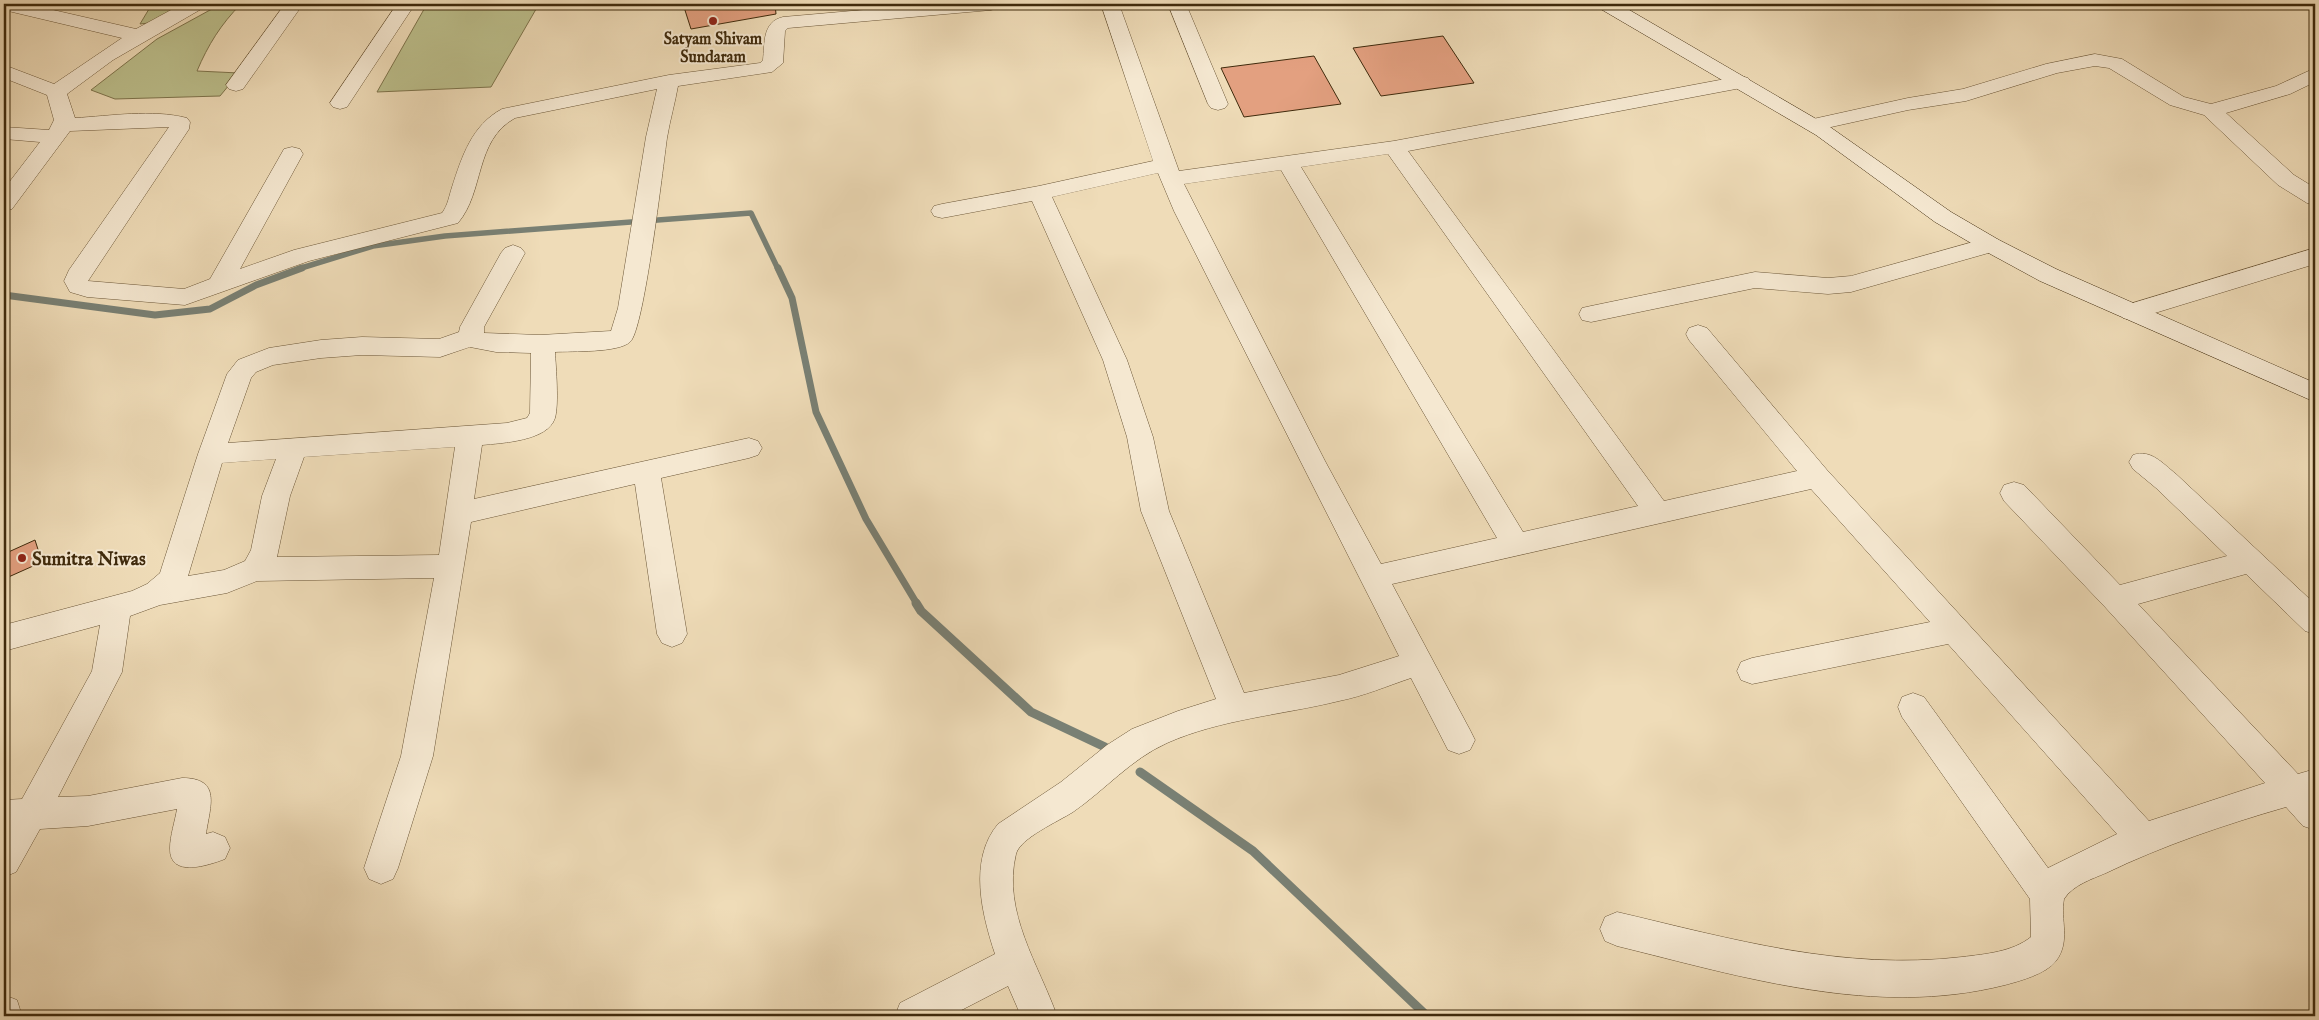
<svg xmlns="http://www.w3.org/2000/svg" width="2319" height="1020" viewBox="0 0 2319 1020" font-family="'IM FELL English',serif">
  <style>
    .green { fill: #bcbf8c; stroke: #7e744c }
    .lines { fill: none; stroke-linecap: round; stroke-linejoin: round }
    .stream-far2 { stroke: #798074; stroke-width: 5.5 }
    .stream-far1 { stroke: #798074; stroke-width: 7 }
    .stream { stroke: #798074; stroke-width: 9 }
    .building { fill: #e3a080; stroke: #3f2a0c }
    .street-casing { stroke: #6b5637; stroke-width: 1 }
    .secondary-casing { stroke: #3f2a0c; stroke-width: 1 }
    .street { fill: #f5e8d1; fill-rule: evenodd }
    .secondary { fill: #f5e8d1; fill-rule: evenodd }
    .poi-dot { fill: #8f2418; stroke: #f5e8d1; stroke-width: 2 }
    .labels { text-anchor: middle; stroke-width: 4; stroke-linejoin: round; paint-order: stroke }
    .far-poi-label { font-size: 16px; font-weight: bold; fill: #3f2a0c; stroke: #f5e8d1 }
    .poi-label { font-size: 19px; font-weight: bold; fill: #3f2a0c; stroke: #f5e8d1; text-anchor: start }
  </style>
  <rect width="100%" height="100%" fill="#efdcb8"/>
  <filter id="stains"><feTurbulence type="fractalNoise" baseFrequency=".004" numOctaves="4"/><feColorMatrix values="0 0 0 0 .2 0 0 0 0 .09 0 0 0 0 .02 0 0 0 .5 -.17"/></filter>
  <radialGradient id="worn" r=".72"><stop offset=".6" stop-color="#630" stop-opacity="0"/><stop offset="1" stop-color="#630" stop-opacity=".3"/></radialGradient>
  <g class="green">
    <path d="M152,4H185L149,23L140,24Z"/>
    <path d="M221,4H241C221,24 208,45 197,71L239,73L220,96L115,99L91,90L157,39Z"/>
    <path d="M427,4H539L491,87L377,92Z"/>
  </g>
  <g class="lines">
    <path class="stream-far2" d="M298,269L373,246L445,236L751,213L778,269"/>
    <g class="stream-far1">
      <path d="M778,268L792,298L816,412L866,519L917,604"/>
      <path d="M4,295L155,315L210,309L256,285L302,268"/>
    </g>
    <g class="stream">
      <path d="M916,603L921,611L1031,712L1105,747"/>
      <path d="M1140,772L1253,851L1427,1016"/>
    </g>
  </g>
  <g class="building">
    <path d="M683,4H775L776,14L691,29Z"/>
    <path d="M1443,36L1474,83L1381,96L1353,48Z"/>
    <path d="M1314,56L1341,104L1244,117L1221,68Z"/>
    <path d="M35,540L42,562L4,579V554Z"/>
  </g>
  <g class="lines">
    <g class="street-casing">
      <g id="street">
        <path d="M4,4H27L136,29L182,4H205L203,8L113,60L67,94L75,118C111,116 152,109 187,118L190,122L189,129L88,281L184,289L210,279L284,149L292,147L300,149L303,154L240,269L294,250L442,213C448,205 449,196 452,187C462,156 472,125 502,109L669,75L760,63L763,60C765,43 762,22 783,17L932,4H1000L998,8L991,10L788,28L785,31L783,63L772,72L678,86C675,103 670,120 667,138C663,167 644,331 630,342C618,353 572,351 555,352C556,368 559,404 555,418C548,441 502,443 482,445L474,499L749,438L758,441L762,448L758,455L749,458L661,478L687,634L682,643L672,647L662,643L657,634L635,484L471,522L433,756L398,868L393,879L381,884L369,879L364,868L401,756L434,578L257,581L227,593L160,605L130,616L122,672L58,797L88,796L182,778C222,778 210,806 206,834L213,832L225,837L230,848L225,859C209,865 169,879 170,848C170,836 175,821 177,809L88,826L40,829L16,872L4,877V800L22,799L92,671L100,625L4,651V625L132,591L147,584L160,573L198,454L227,374L238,360L269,348L321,340L362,337L439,339L459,332L460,327L501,253L505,248L513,245L521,248L525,253L484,327V333L540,335L611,331L618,308L646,137L657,89L515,118C474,141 485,191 458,223L309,261L185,305L87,297L70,292L64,281L69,270L169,127L70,131L12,209L4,211V189L40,142L4,139V127L49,130L54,120L47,95L4,78V65L54,84L122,38L4,10ZM470,347L496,352L531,353L530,413L527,418L507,423L228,443L251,378L256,372L273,365L321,358L362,355L440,357ZM455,447L439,555L277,557L290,496L304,457ZM276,459L262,496L251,550L245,561L224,570L188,576L222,463Z"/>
        <path d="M285,4H303L243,89L236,91L229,89L226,85Z"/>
        <path d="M397,4H415L347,107L340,109L333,107L330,103Z"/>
        <path d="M1101,4H1119L1179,171L1394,141L1741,76L1748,78L1751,82L1748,86L1741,88L1408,151L1664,501L1797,471L1689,340L1686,334L1689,328L1698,325L1707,328L1827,470L2149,821L2265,783L2105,607L2004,501L2000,493L2004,485L2014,482L2024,485L2120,585L2227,556L2156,488L2133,469L2129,462L2133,455C2151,449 2162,463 2176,474L2315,604V634L2305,631L2246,574L2138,604L2298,774L2315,769V830L2303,826L2286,807C2224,825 2164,845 2106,873C2092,879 2073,885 2064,899C2060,920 2071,941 2056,961C2046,974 2020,981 2005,985C1875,1018 1743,977 1617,946L1605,941L1600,929L1605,917L1617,912C1732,939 1843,971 1962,957C1986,954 2012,952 2031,937L2030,899L1902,717L1898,707L1902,697L1913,693L1924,697L2048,868L2117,834L1948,644L1752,684L1741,680L1737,671L1741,662L1752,658L1930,622L1811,489L1392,584L1470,730L1475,740L1470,750L1459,754L1448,750L1411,678C1387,686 1364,696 1339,701C1282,715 1221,719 1167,743C1131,759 1105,790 1073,812C1059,821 1020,838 1016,854C1002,912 1039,965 1057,1016H1021L1008,986L950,1016H895L900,1003L995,954C982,915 968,860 998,824L1061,782L1107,745L1132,729L1178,711L1216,699L1141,511L1127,437L1103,360L1032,201L942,218L934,216L931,211L934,206L942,204L1039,186L1153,161ZM1388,154L1638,506L1523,532L1301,167ZM1281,170L1497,538L1381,564L1325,461L1184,184ZM1158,173L1174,211L1399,656L1339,675L1244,693L1169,511L1153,437L1127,360L1052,197Z"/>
        <path d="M1168,4H1186L1228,104L1225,108L1218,110L1211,108L1208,104Z"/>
        <path d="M2305,4H2315V10L2307,8Z"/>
        <path d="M2095,54L2122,59L2184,97L2211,104L2276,86L2315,68V82L2290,94L2226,113L2294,175L2315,188V205L2307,203L2278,185L2204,115L2170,105L2109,68L2095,66L2057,73L1966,101L1908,110L1813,131L1806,129L1803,125L1806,121L1813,119L1908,98L1963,89L2046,64Z"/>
        <path d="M1991,237L1999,240L2002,245L1999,250L1851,292L1828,294L1755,288L1591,322L1582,320L1579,314L1582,308L1591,306L1755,272L1828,278L1851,276Z"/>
        <path d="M2315,248V264L2132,320L2123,318L2120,312L2123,306Z"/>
        <path d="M4,995L17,1000L22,1016H4Z"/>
      </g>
    </g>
    <g class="secondary-casing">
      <path id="secondary" d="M1597,4H1619L1830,127L1951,212L1999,240L2056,269L2315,383V402L2040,281L1983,250L1935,222L1816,135L1599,8Z"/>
    </g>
    <use href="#street" class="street"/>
    <use href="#secondary" class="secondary"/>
  </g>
  <g class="poi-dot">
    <circle cx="713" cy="21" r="5"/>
    <circle cx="22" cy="558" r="5"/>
  </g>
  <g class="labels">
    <g class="far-poi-label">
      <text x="713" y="44">Satyam Shivam<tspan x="713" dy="18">Sundaram</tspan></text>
    </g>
    <g class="poi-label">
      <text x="32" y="565">Sumitra Niwas</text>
    </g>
  </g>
  <rect width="2319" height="1020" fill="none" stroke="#efdcb8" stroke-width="20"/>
  <rect x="5" y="5" width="2309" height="1010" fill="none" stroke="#3f2a0c" stroke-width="2.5"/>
  <rect x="10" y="10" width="2299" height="1000" fill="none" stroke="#3f2a0c"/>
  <rect width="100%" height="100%" filter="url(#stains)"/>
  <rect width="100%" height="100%" fill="url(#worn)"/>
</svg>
